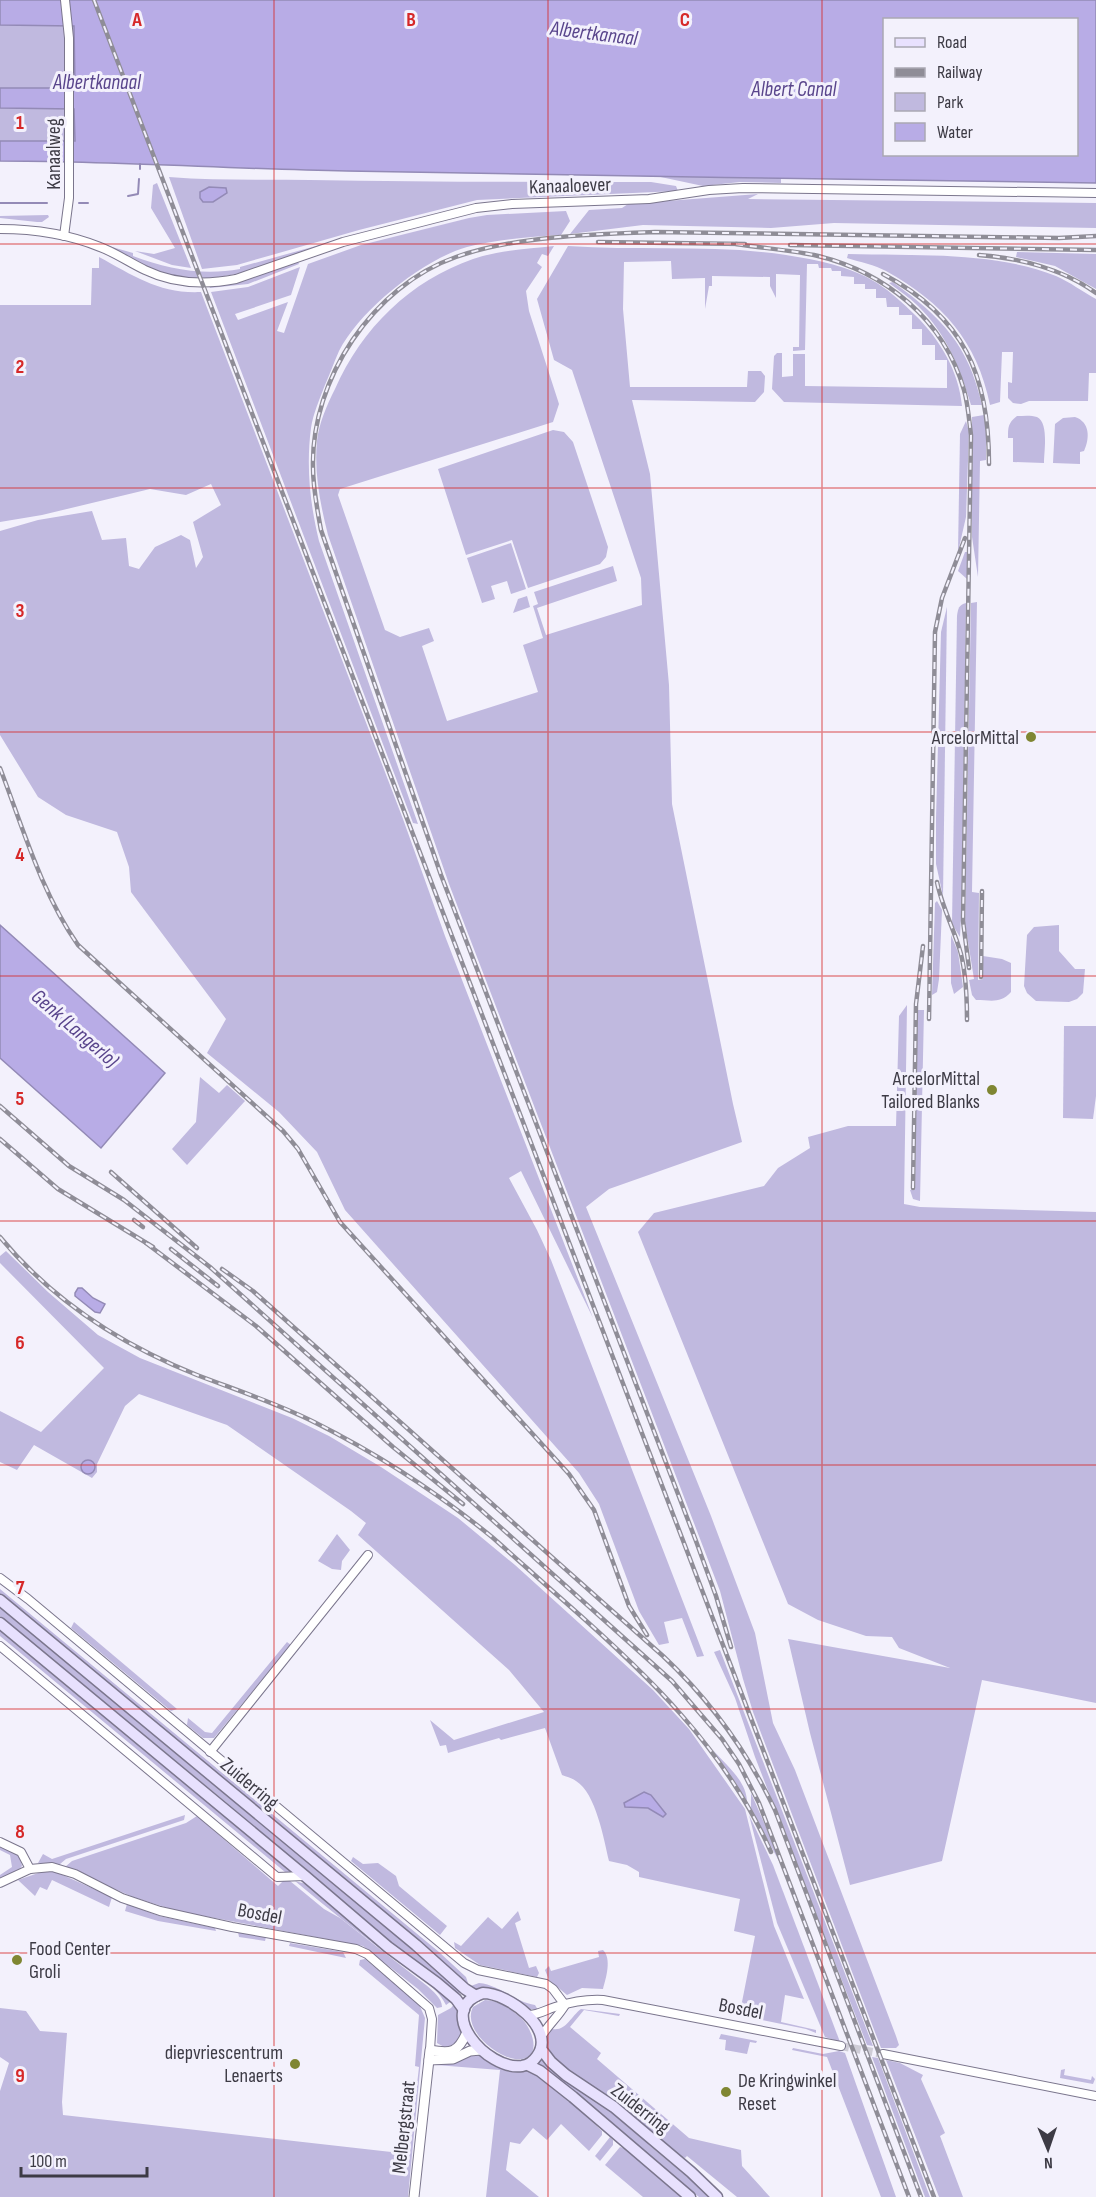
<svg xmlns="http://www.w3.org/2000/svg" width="1096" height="2197" viewBox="0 0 1096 2197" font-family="'Sofia Sans Condensed',sans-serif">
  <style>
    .green { fill: #c0b9df }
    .water { fill: #b8ace6; stroke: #938ab6; stroke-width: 1.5; fill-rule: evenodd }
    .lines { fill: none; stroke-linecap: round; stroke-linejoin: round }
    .stream { stroke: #938ab6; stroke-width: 2 }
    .minor-tunnel { stroke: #cfcdd7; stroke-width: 8; stroke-dasharray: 8 4; stroke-linecap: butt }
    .minor-casing { stroke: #7b768d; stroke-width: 10 }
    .tertiary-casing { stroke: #7b768d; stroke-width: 11 }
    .secondary-casing { stroke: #7b768d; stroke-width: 13 }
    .minor { stroke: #fff; stroke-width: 8 }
    .tertiary { stroke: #fff; stroke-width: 9 }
    .secondary { stroke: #e8e1fe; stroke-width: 10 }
    .rail-casing { stroke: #8f8d97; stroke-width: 4.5 }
    .rail { stroke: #f3f1fc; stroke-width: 2; stroke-dasharray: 7; stroke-linecap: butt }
    .grid { fill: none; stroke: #d62828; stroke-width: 1.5; stroke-opacity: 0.55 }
    .poi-dot { fill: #7f8632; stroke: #f3f1fc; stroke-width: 2 }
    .labels { text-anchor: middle; stroke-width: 6; stroke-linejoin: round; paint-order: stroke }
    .street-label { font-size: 20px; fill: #3d3b45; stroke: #f3f1fc }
    .poi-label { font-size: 20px; fill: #3d3b45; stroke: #f3f1fc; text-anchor: end }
    .water-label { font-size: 21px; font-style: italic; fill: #59458c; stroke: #f3f1fc }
    .grid-label { font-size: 20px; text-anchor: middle; font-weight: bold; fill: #d62828; stroke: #f3f1fc; stroke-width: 6; stroke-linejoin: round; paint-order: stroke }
  </style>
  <rect width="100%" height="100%" fill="#f3f1fc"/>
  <g class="green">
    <path d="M0,25L74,26L75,88H0Z"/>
    <path d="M0,108L75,109V141H0Z"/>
    <path d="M656,176L781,178V183L740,182L703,186Z"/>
    <path d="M169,177C216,181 262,179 310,180C424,182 537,182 651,182L676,186L678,191L477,200L359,230L237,265L202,269Z"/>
    <path d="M157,183L191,268L172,265L135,251L154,254L175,248L151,208L153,185Z"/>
    <path d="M758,194L748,199L1096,203V228L834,223L771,228L643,225L570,234L589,210L622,208L628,204Z"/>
    <path d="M566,211L570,221L561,235C530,237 497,239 467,247C422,260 360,310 339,351C334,362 330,374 325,385C320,398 313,414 311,428C306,466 310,504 319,541L418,824L413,823L211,292L248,287L300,267L291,295L235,314L238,320L288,302L277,331L284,333L308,264L361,245L469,218L487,215Z"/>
    <path d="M48,215L49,217L42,222H37L0,218V216Z"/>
    <path d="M334,241C278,260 214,294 155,270C138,263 121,253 105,245L133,253V256C168,269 203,276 240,269V267Z"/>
    <path d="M554,246L548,256L542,254L537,263L542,267L526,291L529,311L559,404L553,422L340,489L338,495L385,630L400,637L429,628L434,641L422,646L447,721L538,692L523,645L543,638L533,606L538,604L534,592L613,566L617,581L537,608L546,635L642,605L641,578L572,370L554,360L537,299L568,246C641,251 714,244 786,255C817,260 850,266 877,283C891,292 903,303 915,315C940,339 959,372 962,406L784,402L772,389L774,356L777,353H782V377L793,376V354H805V386L947,388V360H935V345H922V329H912V315H899V307H887L886,298H876V289H865V284H854V277L841,276V271H832L831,268H819L818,264H807L805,350L793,351V347H799L800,275L776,274V298L770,286V277L712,276V286H709L705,309V278L672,279L671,261L624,262L623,309L630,387H747L748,371H761L765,376L764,392L755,402L632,400L650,474L669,685L672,804L733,1104L742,1142L609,1189L586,1207L711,1516L755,1633L773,1723L795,1770L896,2036L899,2045L896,2048H881L753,1712L743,1679L720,1591L449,884L328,535C320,503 314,473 317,441C319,423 327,405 335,389C362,328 410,281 473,259C499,250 527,249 554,246Z"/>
    <path d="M1017,252L1096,254V289L1055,266L1016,257Z"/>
    <path d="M848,254C915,256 993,251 1056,276C1070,282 1083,292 1096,299V373H1089L1088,401H1029L1021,404L1013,403L1008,398V382L1012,383L1013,352H1002L1000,402L990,405C977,341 943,303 886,271C875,265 860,262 847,258Z"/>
    <path d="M99,257C134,276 160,294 201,292L403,819L445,936L593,1318L521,1171L509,1178L537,1230L551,1260L704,1656L697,1657L682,1618L664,1622L669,1643L659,1645L639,1611L599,1504L579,1473L345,1210L317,1152L279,1112L207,1053L226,1019L131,892L129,867L117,832L66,815L38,797L0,735V531L38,520L92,511L102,540L126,538L129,566L139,569L155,547L181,535L190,540L196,568L203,557L193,522L221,505L211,484L186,495L150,489L42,515L0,522V305H91L92,268H99Z"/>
    <path d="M298,262L299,264L248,284L210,288L209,286L232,283Z"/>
    <path d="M893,282C942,318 968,344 982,405H971C960,368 946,333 918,306C909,297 898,290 889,283Z"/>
    <path d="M984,415L986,423V460L980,461L978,577L972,537V417Z"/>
    <path d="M1017,416C1023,416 1031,415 1037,417C1049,423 1044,451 1044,463L1013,462V438H1008C1008,427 1008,423 1017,416Z"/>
    <path d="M1075,417C1090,422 1090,438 1084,451L1080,452V464L1053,463L1055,424L1063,418Z"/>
    <path d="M966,421L969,432L966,517L958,552L960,434Z"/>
    <path d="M553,430L564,432L573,442L608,547L606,557L600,564L528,588L512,540L466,555L438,469Z"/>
    <path d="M511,543L526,589L511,594L507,581L491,586L495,599L482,603L467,558Z"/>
    <path d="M965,552H967V579L958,571Z"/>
    <path d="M527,596L530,607L513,613L518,599Z"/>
    <path d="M977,602L972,892L979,893L978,980L983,979V956L1002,959L1011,963V992C1000,1004 991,1000 976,1000L972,995L969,980L974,979L965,923L971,603Z"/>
    <path d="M966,603L962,897L960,937L952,924L957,616C958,608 959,605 966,603Z"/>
    <path d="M947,607L943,896L936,864V819L941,632Z"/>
    <path d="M937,901L942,910L939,979L937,992L932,995L935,903Z"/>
    <path d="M1059,925V951L1075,969H1085L1083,993L1077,999L1069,1002L1036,1001L1027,993L1024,986L1027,935L1034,927Z"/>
    <path d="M951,935L958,952L963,987L954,994L951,983Z"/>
    <path d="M907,1005L904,1204L920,1207L1096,1212V1703L982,1680L942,1861L850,1885L810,1733L788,1639L950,1668L899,1648L892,1637L866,1636L818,1620L788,1604L638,1232L654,1213L764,1186L778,1168L810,1148L808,1137L848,1126H896L899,1016Z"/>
    <path d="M917,1010H924L920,1201L913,1199L910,1190L915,1189Z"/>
    <path d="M1064,1026H1096V1096L1093,1119L1063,1118Z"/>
    <path d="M200,1077L219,1093L227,1085L245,1101L187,1165L172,1149L196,1122Z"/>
    <path d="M6,1251L48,1292L98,1335L140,1358L292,1418L329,1436L381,1467L458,1518L515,1565L653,1690L689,1729L745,1809L774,1926L804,1999L785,1995L781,2022L816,2030V2033L806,2029L737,2015L741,2007L755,1936L734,1931L740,1899L639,1877V1872L627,1865L609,1861C604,1840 596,1793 576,1781C572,1778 567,1777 562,1775L545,1728L501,1740L499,1738L448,1753L446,1745L440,1746L430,1720L454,1740L544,1712L509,1670L358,1535L366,1523L351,1511L227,1425L139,1394L125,1406L97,1464V1472L92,1478L34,1445L17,1470L0,1462V1411L41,1432L104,1368L0,1263V1256Z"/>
    <path d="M337,1534L350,1550L342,1561L341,1570L332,1569L318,1561Z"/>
    <path d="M0,1589L439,1952L466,1977L468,1983L466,1985L363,1895L0,1594Z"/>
    <path d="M0,1606L462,1990L457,1996L406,1957L227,1803L0,1616Z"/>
    <path d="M74,1622L81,1628L177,1709L171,1711L71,1628Z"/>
    <path d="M0,1630L290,1871V1873L285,1872L0,1636Z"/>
    <path d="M287,1642L291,1645L214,1738H203L187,1725L188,1718L205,1732L212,1733Z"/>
    <path d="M720,1650L873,2046L867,2045L755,1757L735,1698L714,1652Z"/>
    <path d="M712,1749C725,1764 747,1781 747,1802Z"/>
    <path d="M751,1793L781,1861L780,1863L751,1809Z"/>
    <path d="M185,1815L184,1820L66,1859L60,1864L38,1863L43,1854L52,1859Z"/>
    <path d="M749,1815L773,1865L840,2042L825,2037L777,1923Z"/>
    <path d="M197,1816L278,1886L284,1880L290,1881L324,1909L340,1918L426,1985C433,1991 442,1998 442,2007L437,2008L418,1989L363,1946L177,1911L133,1897L65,1867L72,1861L186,1823Z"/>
    <path d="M0,1846C11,1851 21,1852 22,1866L18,1871L0,1879V1875L12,1867L10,1855L0,1850Z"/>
    <path d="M353,1857L363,1864L378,1863L396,1876L399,1886L447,1926L440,1935L351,1861Z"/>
    <path d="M47,1870L56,1872L112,1897L109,1907L52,1880L47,1890L40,1887L35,1896L18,1880Z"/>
    <path d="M295,1881L306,1884L394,1956L453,2000L446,2005C435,1983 412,1973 394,1959C360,1934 327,1908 295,1881Z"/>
    <path d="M127,1904L159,1916L215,1928L216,1931L158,1921L125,1911Z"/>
    <path d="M518,1911L521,1920L515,1923L529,1968L536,1966L539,1973L537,1977L480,1965L455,1948L454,1942L461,1946L488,1917L502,1929Z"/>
    <path d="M238,1932L266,1937L265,1941L239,1937Z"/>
    <path d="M290,1943L343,1952L346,1958L289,1946Z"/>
    <path d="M603,1950C612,1959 606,1978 603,1989L582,1988L567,1995L549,1980L545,1970L549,1966L551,1971L599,1957L598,1951Z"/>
    <path d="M365,1959L419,2004L425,2018L408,2197H0V2091L9,2063L0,2057V2008L26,2011L40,2031L67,2033L62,2102L63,2115L409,2154L419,2067L415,2066L419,2015L359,1965L360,1960Z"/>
    <path d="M479,1983C500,1985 515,2002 535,2005L538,2010L529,2009L468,1987Z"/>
    <path d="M485,2000C498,2000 513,2010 522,2019C534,2031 543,2062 515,2059C495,2056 462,2029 473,2007Z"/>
    <path d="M456,2002C461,2016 466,2034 454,2045L444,2047L437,2043L438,2015L451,2008Z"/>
    <path d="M581,2009L620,2014L619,2016L584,2010L570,2027L601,2053L597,2059L689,2138L741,2150L742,2166L770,2197H737L687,2156L685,2158L675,2154L549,2054L546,2039L549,2028C565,2034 570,2017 581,2009Z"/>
    <path d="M721,2034L757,2041L756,2043L750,2042L747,2054L725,2050L726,2040L719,2039Z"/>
    <path d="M793,2048L823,2054L839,2051L845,2053L896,2197H881L827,2057L792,2050Z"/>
    <path d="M475,2052L531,2069L559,2090L602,2131V2135L589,2151L561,2124L547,2140L533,2128L520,2144L510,2142L506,2170L539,2197H486L500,2070L436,2065Z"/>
    <path d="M542,2055L630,2123L649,2145L711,2197H699L535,2063Z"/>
    <path d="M872,2057L878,2058L930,2197H925Z"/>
    <path d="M886,2060L900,2063L923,2075L921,2079L945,2133L940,2136L963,2197H939Z"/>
    <path d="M1065,2069L1064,2075L1091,2080L1092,2076L1095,2079L1093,2084L1060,2078L1061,2070Z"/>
    <path d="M610,2137L613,2140V2145L600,2161L595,2156Z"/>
    <path d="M620,2147L624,2148L683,2197H643L605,2165Z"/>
  </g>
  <g class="water">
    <path d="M0,0H1096V183C846,179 597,176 347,171C231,169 116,161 0,161V141H75L74,109L0,108V88H75L74,26L0,25ZM884,20H1076V154H884Z"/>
    <path d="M209,187L226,188L227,193L213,202H203L200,198V192Z"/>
    <path d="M0,925L165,1073L101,1148L0,1058Z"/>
    <path d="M78,1288H82L93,1298L105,1304L100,1313L95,1312L75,1296V1293Z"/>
    <circle cx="88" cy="1467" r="7"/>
    <path d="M644,1792L651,1795L666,1814L663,1817L648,1808L625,1807L624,1803Z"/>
  </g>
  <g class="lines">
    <g class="stream">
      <path d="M140,169V164"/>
      <path d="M128,196L138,194L139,179"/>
      <path d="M0,203H47"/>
      <path d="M79,203H88"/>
    </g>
    <path class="minor-tunnel" d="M841,2046L883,2054"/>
    <g class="minor-casing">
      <g id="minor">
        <path d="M0,229C34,229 68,234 100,247C116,253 130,263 145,270C174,284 205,285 236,279L343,242L476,208L512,204L649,199L709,190L743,188L1096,193"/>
        <path d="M64,236L69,198V38L65,0"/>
        <path d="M0,1578L28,1599L464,1963L478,1970L546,1984L553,1989L565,2005"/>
        <path d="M0,1646L277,1877L305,1876"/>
        <path d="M210,1752L368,1555"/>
        <path d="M0,1842L21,1852L30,1869"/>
        <path d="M0,1883L30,1869L52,1867L75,1874L122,1898L160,1911L232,1927L356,1949L367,1954L429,2008L432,2019L430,2050"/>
        <path d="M528,2015C539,2015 545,2010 555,2007C571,2002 586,1999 603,2000L841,2046"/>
        <path d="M541,2037C548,2025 558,2017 565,2005"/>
        <path d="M883,2054L1096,2096"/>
      </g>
    </g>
    <g class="tertiary-casing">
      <g id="tertiary">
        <path d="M429,2060L453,2059L470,2051L481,2050"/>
        <path d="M414,2197L430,2050C451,2054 458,2053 467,2032"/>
      </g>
    </g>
    <g class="secondary-casing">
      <g id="secondary">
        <path d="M0,1600L416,1945L465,1989L476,1996"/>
        <path d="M0,1623L305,1876L388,1947L437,1983L456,1999L464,2010"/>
        <path d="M483,1993C508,1993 557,2029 537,2056C533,2062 528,2065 522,2066C487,2071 433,2009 483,1993Z"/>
        <path d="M541,2049L551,2062L566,2075L614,2107L691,2172L717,2197"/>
        <path d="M528,2065L540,2071L573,2097L690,2197"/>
      </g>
    </g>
    <use href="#minor" class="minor"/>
    <use href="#tertiary" class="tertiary"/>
    <use href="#secondary" class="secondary"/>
    <g class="rail-casing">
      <g id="rail">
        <path d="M94,0L934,2197"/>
        <path d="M598,242L745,244"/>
        <path d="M736,244C762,248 789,250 814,255C884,271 944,319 964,390C968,404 969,420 971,435L963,921L969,968"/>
        <path d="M790,245L1096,250"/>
        <path d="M979,255C1019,258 1063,269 1096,293"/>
        <path d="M883,274C964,317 989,375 989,464"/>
        <path d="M0,768C23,828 41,892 78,945L283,1131L298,1149L340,1222L569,1474L594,1510L629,1606L647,1635"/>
        <path d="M937,882C942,907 954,929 961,954C966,975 967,997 967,1020"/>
        <path d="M981,977L982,891"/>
        <path d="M929,1019L935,632L942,598L965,538"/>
        <path d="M0,1106L69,1166L124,1200L210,1267L672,1681L722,1739L739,1764L759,1803L909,2197"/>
        <path d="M0,1139L58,1189L153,1247"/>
        <path d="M111,1172L197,1248"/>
        <path d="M913,1188L916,1004L923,946"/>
        <path d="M134,1220L143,1227"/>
        <path d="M0,1237C52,1300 122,1345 197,1375C236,1390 276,1403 314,1422C376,1453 438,1493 492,1537C516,1558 540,1580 564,1601C647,1674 725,1748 771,1852"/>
        <path d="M146,1243L256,1326L393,1447L463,1504"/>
        <path d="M171,1249L218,1286"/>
        <path d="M222,1269L253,1291L663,1656C711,1701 747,1751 775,1810L921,2197"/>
        <path d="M731,1647L716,1596L696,1541L441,875L321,530C317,509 313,488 313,467C311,379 373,286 456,257C515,236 594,234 655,232L1059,238L1096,236"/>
      </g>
    </g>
    <use href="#rail" class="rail"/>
  </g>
  <path class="grid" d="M274,0V2197M548,0V2197M822,0V2197M0,244H1096M0,488H1096M0,732H1096M0,976H1096M0,1221H1096M0,1465H1096M0,1709H1096M0,1953H1096"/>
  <g class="poi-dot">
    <circle cx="1031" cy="737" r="6"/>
    <circle cx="992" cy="1090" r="6"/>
    <circle cx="17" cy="1960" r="6"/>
    <circle cx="295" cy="2064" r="6"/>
    <circle cx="726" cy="2092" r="6"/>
  </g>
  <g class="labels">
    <g class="street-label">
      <text transform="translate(53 154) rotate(-90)" y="7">Kanaalweg</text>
      <text transform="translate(570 185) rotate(-2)" y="7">Kanaaloever</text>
      <text transform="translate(250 1783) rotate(40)" y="7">Zuiderring</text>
      <text transform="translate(260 1913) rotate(11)" y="7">Bosdel</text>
      <text transform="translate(741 2008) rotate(11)" y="7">Bosdel</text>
      <text transform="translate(641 2108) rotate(38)" y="7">Zuiderring</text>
      <text transform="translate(403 2127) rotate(-84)" y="7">Melbergstraat</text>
    </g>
    <g class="poi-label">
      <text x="1019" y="744">ArcelorMittal</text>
      <text x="980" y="1085">ArcelorMittal<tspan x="980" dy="23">Tailored Blanks</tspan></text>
      <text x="29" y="1955" text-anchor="start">Food Center<tspan x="29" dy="23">Groli</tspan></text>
      <text x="283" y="2059">diepvriescentrum<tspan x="283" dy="23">Lenaerts</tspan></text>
      <text x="738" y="2087" text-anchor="start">De Kringwinkel<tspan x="738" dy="23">Reset</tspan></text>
    </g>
    <g class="water-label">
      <text transform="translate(594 33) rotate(7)" y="7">Albertkanaal</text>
      <text x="97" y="89">Albertkanaal</text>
      <text x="794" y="96">Albert Canal</text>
      <text transform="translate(75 1028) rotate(41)" y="7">Genk (Langerlo)</text>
    </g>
  </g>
  <g class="grid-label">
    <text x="137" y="26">A</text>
    <text x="411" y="26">B</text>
    <text x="685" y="26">C</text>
    <text x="20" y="129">1</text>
    <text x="20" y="373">2</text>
    <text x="20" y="617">3</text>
    <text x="20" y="861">4</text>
    <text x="20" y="1105">5</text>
    <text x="20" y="1349">6</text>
    <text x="20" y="1594">7</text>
    <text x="20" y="1838">8</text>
    <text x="20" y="2082">9</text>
  </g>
  <rect x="883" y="18" width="195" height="138" fill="#f3f1fc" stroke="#aaa8b3" stroke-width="1.5"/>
  <rect x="895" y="38" width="30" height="9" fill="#e8e1fe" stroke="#aaa8b3" stroke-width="1.5"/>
  <text x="937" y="48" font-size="18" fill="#3d3b45">Road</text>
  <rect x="895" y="68" width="30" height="9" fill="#8f8d97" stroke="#aaa8b3" stroke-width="1.5"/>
  <text x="937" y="78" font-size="18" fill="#3d3b45">Railway</text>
  <rect x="895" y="93" width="30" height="18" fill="#c0b9df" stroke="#aaa8b3" stroke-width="1.5"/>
  <text x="937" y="108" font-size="18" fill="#3d3b45">Park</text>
  <rect x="895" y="123" width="30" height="18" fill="#b8ace6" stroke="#aaa8b3" stroke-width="1.5"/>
  <text x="937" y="138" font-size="18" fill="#3d3b45">Water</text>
  <g transform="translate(1048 2149) rotate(178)" stroke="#f3f1fc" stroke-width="4.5" paint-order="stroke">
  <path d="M0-4.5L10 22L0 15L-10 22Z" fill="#3d3b45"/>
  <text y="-9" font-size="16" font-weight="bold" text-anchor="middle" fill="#3d3b45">N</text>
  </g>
  <path d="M21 2167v9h126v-9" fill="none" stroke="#3d3b45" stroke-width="3"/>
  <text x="30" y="2167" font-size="18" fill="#3d3b45" stroke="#f3f1fc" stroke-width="4.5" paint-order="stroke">100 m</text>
</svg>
